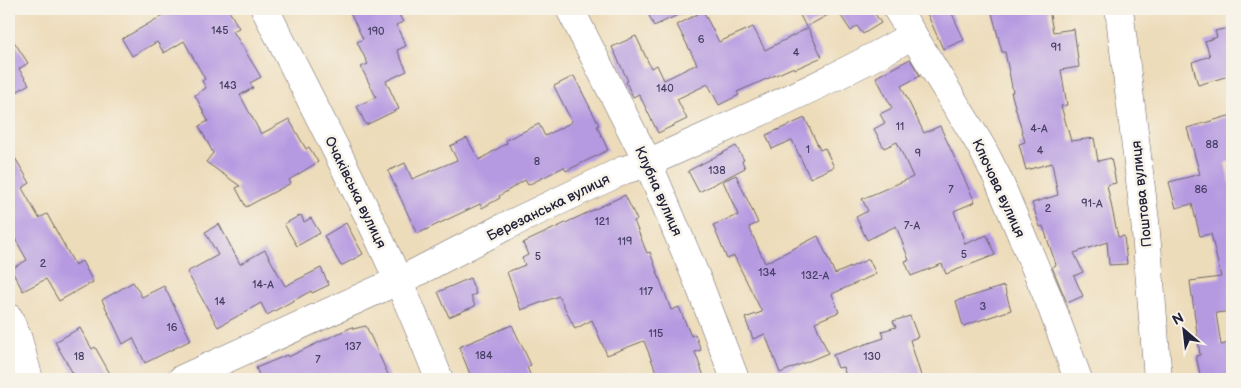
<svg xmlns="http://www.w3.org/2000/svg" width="1241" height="388" viewBox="0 0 1241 388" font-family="'Balsamiq Sans',sans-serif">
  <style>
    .building { fill: #b599e1 }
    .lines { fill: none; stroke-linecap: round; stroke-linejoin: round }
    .minor-casing { stroke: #696367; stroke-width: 29 }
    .minor { stroke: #fff; stroke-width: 28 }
    .labels { text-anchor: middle; stroke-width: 5; stroke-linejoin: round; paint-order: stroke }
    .number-label { font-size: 11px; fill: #474064 }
    .street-label { font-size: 14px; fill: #22223b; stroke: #f7f3e8 }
  </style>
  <rect width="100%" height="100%" fill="#f7f3e8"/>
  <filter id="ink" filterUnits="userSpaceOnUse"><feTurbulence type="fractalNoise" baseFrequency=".02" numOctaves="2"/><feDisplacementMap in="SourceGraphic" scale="10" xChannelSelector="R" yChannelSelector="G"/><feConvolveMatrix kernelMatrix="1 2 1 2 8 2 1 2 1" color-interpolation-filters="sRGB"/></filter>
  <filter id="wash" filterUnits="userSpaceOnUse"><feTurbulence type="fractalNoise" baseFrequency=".0096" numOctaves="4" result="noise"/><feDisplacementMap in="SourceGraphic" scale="20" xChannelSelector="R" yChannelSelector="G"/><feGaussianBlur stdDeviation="1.12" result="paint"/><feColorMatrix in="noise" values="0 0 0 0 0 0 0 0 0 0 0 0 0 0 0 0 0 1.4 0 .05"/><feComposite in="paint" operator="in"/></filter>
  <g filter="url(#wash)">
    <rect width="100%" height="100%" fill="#eddcba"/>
    <g id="blocks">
      <g class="building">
        <path d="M174,9H228L239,28L233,31L261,77L250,83L253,88L240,95L261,134L289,119L306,149L309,147L318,162L289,180L291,183L246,207L236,188L240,186L206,162L213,153L199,126L208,121L195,95L206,88L202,81L205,79L184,41L164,53L157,42L132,56L122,39Z"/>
        <path d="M348,9H396L403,22L396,25L406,46L397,50L407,71L386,81L399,109L366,125L357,106L376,97L361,67L368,64L357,42L363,39Z"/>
        <path d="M646,9H691L654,26Z"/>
        <path d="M797,9H872L881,23L863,34L857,26L851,31L837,10L806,27Z"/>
        <path d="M925,9H950L964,40L943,49Z"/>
        <path d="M991,9H1049L1053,32L1074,29L1079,67L1061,70L1067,105L1061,106L1071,141L1094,138L1098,161L1111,158L1116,183L1107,185L1118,237L1124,236L1127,264L1109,265L1107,242L1074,253L1083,272L1074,276L1083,296L1067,303L1052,267L1056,265L1043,226L1040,227L1032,203L1058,195L1052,163L1026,170L1019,144L1025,142L1011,92H1013L1005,52H1002Z"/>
        <path d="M703,11L719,42L753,27L765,50L808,28L822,57L795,69L794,67L737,92L739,95L719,105L708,84L677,99L687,119L658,133L639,94L633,97L626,82L628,81L612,47L636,36L651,68L657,65L664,80L697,64L677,25Z"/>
        <path d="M1232,27V75L1198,85L1192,62L1210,56L1205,41L1217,37L1215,31Z"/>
        <path d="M9,34L28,63L19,69L29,84L9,97Z"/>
        <path d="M910,59L920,76L901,86L924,133L940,126L975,202L954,211L965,244L987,235L995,255L946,274L942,264L911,276L905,261L909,260L896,226L867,240L856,217L868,211L862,199L913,177L897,142L884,148L874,129L885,123L880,114L892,108L876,77Z"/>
        <path d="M574,76L599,125L597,126L608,150L566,171L564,167L528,185L525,180L499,196L500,198L482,208L480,204L417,234L388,171L405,163L412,179L457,160L450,146L467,138L479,160L507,143L506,140L539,124L545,136L572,122L554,86Z"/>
        <path d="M1232,115V160L1225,163L1232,193V311L1216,313L1221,345L1232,342V379H1201L1196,356L1200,355L1190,281L1221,277L1211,234L1200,236L1192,204L1176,208L1169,182L1200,174L1187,128Z"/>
        <path d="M805,118L820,150L825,148L834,167L810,178L792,140L772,149L766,135Z"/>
        <path d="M736,146L744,160L742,161L745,168L699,192L688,171Z"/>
        <path d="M9,148L30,183L22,188L39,218L47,214L75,265L82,261L93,282L59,301L46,279L23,291L11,269L27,260L9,228Z"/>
        <path d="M736,175L758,223L749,227L765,263L818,236L835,274L869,259L876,274L832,294L839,312L815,322L828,353L780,373L765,334L753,339L745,318L762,312L734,256L727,259L713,225L738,215L723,181Z"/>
        <path d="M625,195L637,220L634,221L647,253L650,252L671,310L679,307L691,336L695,334L701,350L695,352L705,379H659L644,341L607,355L592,320L575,329L559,296L521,310L507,272L525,265L522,258L528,255L523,243Z"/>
        <path d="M301,215L304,222L311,218L320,233L297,246L284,224Z"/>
        <path d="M346,223L363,254L341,266L324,236Z"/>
        <path d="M219,224L240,264L265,250L285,286L321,268L329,285L312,293L311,291L267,315L261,303L218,327L187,272L218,255L205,232Z"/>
        <path d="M470,278L476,294L471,296L475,306L449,317L438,292Z"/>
        <path d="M133,282L142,297L164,286L191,340L145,363L133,338L123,344L102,300Z"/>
        <path d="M1004,286L1011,310L963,326L956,301Z"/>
        <path d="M910,316L918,337L910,340L922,379H847L843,367L838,368L833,355L884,338L882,331L896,327L893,321Z"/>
        <path d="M512,325L531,365L527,367L532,379H472L459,347Z"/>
        <path d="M366,326L390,379H261L256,368L287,355L288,357L352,327L353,329Z"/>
        <path d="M80,328L92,349L95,347L113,379H76L55,342Z"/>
      </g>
    </g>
  </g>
  <g filter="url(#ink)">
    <use href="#blocks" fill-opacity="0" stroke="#696367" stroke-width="1"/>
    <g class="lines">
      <g class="minor-casing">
        <g id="minor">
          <path d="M265,9C326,131 391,252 439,379"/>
          <path d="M570,9L648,163L699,284L735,379"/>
          <path d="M897,9L981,146L998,179L1049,300L1078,379"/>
          <path d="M1119,9L1145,221L1158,379"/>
          <path d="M9,318L18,339L29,379"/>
          <path d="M182,379L415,273L504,227L624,170L648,163C737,122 828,84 913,35"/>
        </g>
      </g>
      <use href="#minor" class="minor"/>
    </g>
  </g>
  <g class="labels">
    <g class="number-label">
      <text x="220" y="34">145</text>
      <text x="376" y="35">190</text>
      <text x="701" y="43">6</text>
      <text x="1056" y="51">91</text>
      <text x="796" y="56">4</text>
      <text x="228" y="89">143</text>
      <text x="665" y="92">140</text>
      <text x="900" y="130">11</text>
      <text x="1039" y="132">4-А</text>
      <text x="1212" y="148">88</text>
      <text x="808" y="153">1</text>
      <text x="1040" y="154">4</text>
      <text x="918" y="157">9</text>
      <text x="537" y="165">8</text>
      <text x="717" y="174">138</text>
      <text x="951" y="193">7</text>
      <text x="1201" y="193">86</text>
      <text x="1092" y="207">91-А</text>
      <text x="1048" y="212">2</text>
      <text x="602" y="225">121</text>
      <text x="912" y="229">7-А</text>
      <text x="625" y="245">119</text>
      <text x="964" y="258">5</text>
      <text x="538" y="260">5</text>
      <text x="43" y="267">2</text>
      <text x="767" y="276">134</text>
      <text x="815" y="279">132-А</text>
      <text x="263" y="288">14-А</text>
      <text x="646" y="295">117</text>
      <text x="220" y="305">14</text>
      <text x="983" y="310">3</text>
      <text x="172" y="331">16</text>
      <text x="656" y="337">115</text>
      <text x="353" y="350">137</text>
      <text x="484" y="359">184</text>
      <text x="79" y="360">18</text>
      <text x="872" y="360">130</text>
      <text x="318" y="363">7</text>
    </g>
    <g class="street-label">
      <text transform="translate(999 188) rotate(65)" y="5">Ключова вулиця</text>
      <text transform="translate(659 191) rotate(66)" y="5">Клубна вулиця</text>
      <text transform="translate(356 192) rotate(64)" y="5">Очаківська вулиця</text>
      <text transform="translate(1141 194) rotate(-96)" y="5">Поштова вулиця</text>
      <text transform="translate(548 207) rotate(-26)" y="5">Березанська вулиця</text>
    </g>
  </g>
  <rect width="1241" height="388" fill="none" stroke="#f7f3e8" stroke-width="30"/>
  <g transform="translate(1184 330) rotate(332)" stroke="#f7f3e8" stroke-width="4" paint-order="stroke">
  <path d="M0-4L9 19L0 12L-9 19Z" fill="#22223b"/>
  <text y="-8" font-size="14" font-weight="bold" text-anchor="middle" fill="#22223b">N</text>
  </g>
</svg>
